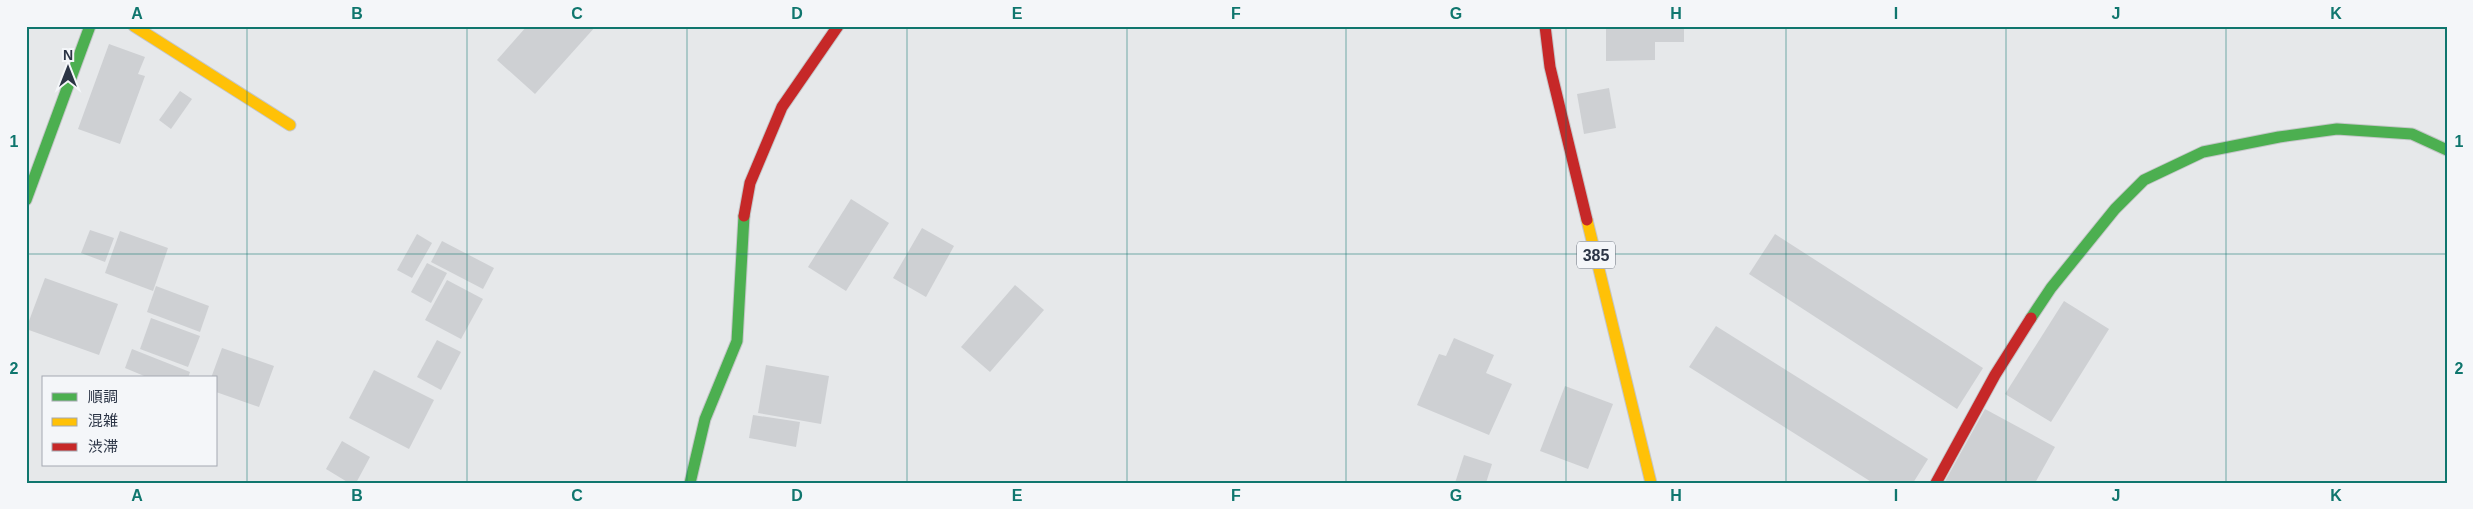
<svg xmlns="http://www.w3.org/2000/svg" width="2473" height="509" viewBox="0 0 2473 509" font-family="Helvetica,'Noto Sans JP',sans-serif">
  <style>
    .building { fill: #ced0d3 }
    .lines { fill: none; stroke-linecap: round; stroke-linejoin: round }
    .fast-casing { stroke: #c4c6c8; stroke-width: 13 }
    .slow-casing { stroke: #c4c6c8; stroke-width: 13 }
    .jam-casing { stroke: #c4c6c8; stroke-width: 13 }
    .fast { stroke: #4caf50; stroke-width: 11 }
    .slow { stroke: #ffc107; stroke-width: 11 }
    .jam { stroke: #c62828; stroke-width: 11 }
    .grid { fill: none; stroke: #0f766e; stroke-width: 1; stroke-opacity: 0.55 }
    .labels { text-anchor: middle; stroke-width: 4; stroke-linejoin: round; paint-order: stroke }
    .shield { fill: #f4f6f9; stroke: #676e7b; stroke-width: 1 }
    .shield-label { font-size: 16px; font-weight: bold; fill: #2b3445 }
    .neatline { fill: none; stroke: #0f766e; stroke-width: 2 }
    .grid-label { font-size: 16px; text-anchor: middle; font-weight: bold; fill: #0f766e }
  </style>
  <rect width="100%" height="100%" fill="#e6e8ea"/>
  <g class="building">
    <path d="M527,26H596L535,94L497,60Z"/>
    <path d="M1606,26H1684V42H1655V60L1606,61Z"/>
    <path d="M109,44L145,57L138,74L145,76L120,144L78,129Z"/>
    <path d="M1609,88L1616,128L1584,134L1577,94Z"/>
    <path d="M180,91L192,99L171,129L159,120Z"/>
    <path d="M851,199L889,223L846,291L808,267Z"/>
    <path d="M922,228L954,246L926,297L893,278Z"/>
    <path d="M90,230L114,238L105,262L81,253Z"/>
    <path d="M120,231L168,248L153,291L105,273Z"/>
    <path d="M417,234L432,243L412,278L397,270Z"/>
    <path d="M1775,234L1983,368L1957,409L1749,274Z"/>
    <path d="M442,241L494,268L483,289L431,262Z"/>
    <path d="M427,263L447,273L431,303L411,292Z"/>
    <path d="M45,278L118,304L99,355L26,329Z"/>
    <path d="M447,280L483,299L461,339L425,320Z"/>
    <path d="M1015,285L1044,310L990,372L961,347Z"/>
    <path d="M156,286L209,306L200,332L147,312Z"/>
    <path d="M2064,301L2109,329L2051,422L2005,394Z"/>
    <path d="M151,318L200,336L188,367L140,349Z"/>
    <path d="M1716,326L1928,459L1913,483H1873L1689,367Z"/>
    <path d="M1454,338L1494,355L1486,373L1512,384L1489,435L1417,405L1439,354L1446,356Z"/>
    <path d="M437,340L461,352L441,390L417,377Z"/>
    <path d="M222,348L274,366L259,407L216,392V378H211Z"/>
    <path d="M132,349L190,372L188,378H149L125,368Z"/>
    <path d="M766,365L829,376L821,424L758,413Z"/>
    <path d="M374,370L434,400L409,449L349,418Z"/>
    <path d="M1565,386L1613,404L1588,469L1540,451Z"/>
    <path d="M1985,409L2055,447L2035,483H1944Z"/>
    <path d="M753,415L800,422L796,447L749,438Z"/>
    <path d="M342,441L370,457L356,483H349L326,469Z"/>
    <path d="M1464,455L1492,464L1486,483H1455Z"/>
  </g>
  <g class="lines">
    <g class="fast-casing">
      <g id="fast">
        <path d="M26,200L90,26"/>
        <path d="M2031,318L2051,288L2115,209L2144,180L2203,152L2279,137L2337,129L2412,134L2447,150"/>
        <path d="M690,483L705,419L737,341L744,216"/>
      </g>
    </g>
    <g class="slow-casing">
      <g id="slow">
        <path d="M134,26L290,125"/>
        <path d="M1587,220L1651,483"/>
      </g>
    </g>
    <g class="jam-casing">
      <g id="jam">
        <path d="M1545,26L1550,67L1587,220"/>
        <path d="M744,216L750,183L782,107L838,26"/>
        <path d="M1936,483L1995,375L2031,318"/>
      </g>
    </g>
    <use href="#fast" class="fast"/>
    <use href="#slow" class="slow"/>
    <use href="#jam" class="jam"/>
  </g>
  <path class="grid" d="M247,26V483M467,26V483M687,26V483M907,26V483M1127,26V483M1346,26V483M1566,26V483M1786,26V483M2006,26V483M2226,26V483M26,254H2447"/>
  <g class="labels">
    <rect class="shield" x="1577" y="241.5" width="38" height="27" rx="4"/>
    <g class="shield-label">
      <text x="1596" y="261">385</text>
    </g>
  </g>
  <rect width="2473" height="509" fill="none" stroke="#f4f6f9" stroke-width="55"/>
  <rect x="42" y="376" width="175" height="90" fill="#f4f6f9" stroke="#a4a8b1"/>
  <rect x="52" y="393" width="25" height="8" fill="#4caf50" stroke="#a4a8b1"/>
  <text x="88" y="402" font-size="15" fill="#2b3445">順調</text>
  <rect x="52" y="418" width="25" height="8" fill="#ffc107" stroke="#a4a8b1"/>
  <text x="88" y="426" font-size="15" fill="#2b3445">混雑</text>
  <rect x="52" y="443" width="25" height="8" fill="#c62828" stroke="#a4a8b1"/>
  <text x="88" y="452" font-size="15" fill="#2b3445">渋滞</text>
  <g transform="translate(68 68)" stroke="#f4f6f9" stroke-width="4" paint-order="stroke">
  <path d="M0-4L9 19L0 12L-9 19Z" fill="#2b3445"/>
  <text y="-8" font-size="14" font-weight="bold" text-anchor="middle" fill="#2b3445">N</text>
  </g>
  <rect x="28" y="28" width="2418" height="454" class="neatline"/>
  <g class="grid-label">
    <text x="137" y="19">A</text>
    <text x="357" y="19">B</text>
    <text x="577" y="19">C</text>
    <text x="797" y="19">D</text>
    <text x="1017" y="19">E</text>
    <text x="1236" y="19">F</text>
    <text x="1456" y="19">G</text>
    <text x="1676" y="19">H</text>
    <text x="1896" y="19">I</text>
    <text x="2116" y="19">J</text>
    <text x="2336" y="19">K</text>
    <text x="14" y="147">1</text>
    <text x="2459" y="147">1</text>
    <text x="14" y="374">2</text>
    <text x="2459" y="374">2</text>
    <text x="137" y="501">A</text>
    <text x="357" y="501">B</text>
    <text x="577" y="501">C</text>
    <text x="797" y="501">D</text>
    <text x="1017" y="501">E</text>
    <text x="1236" y="501">F</text>
    <text x="1456" y="501">G</text>
    <text x="1676" y="501">H</text>
    <text x="1896" y="501">I</text>
    <text x="2116" y="501">J</text>
    <text x="2336" y="501">K</text>
  </g>
</svg>
